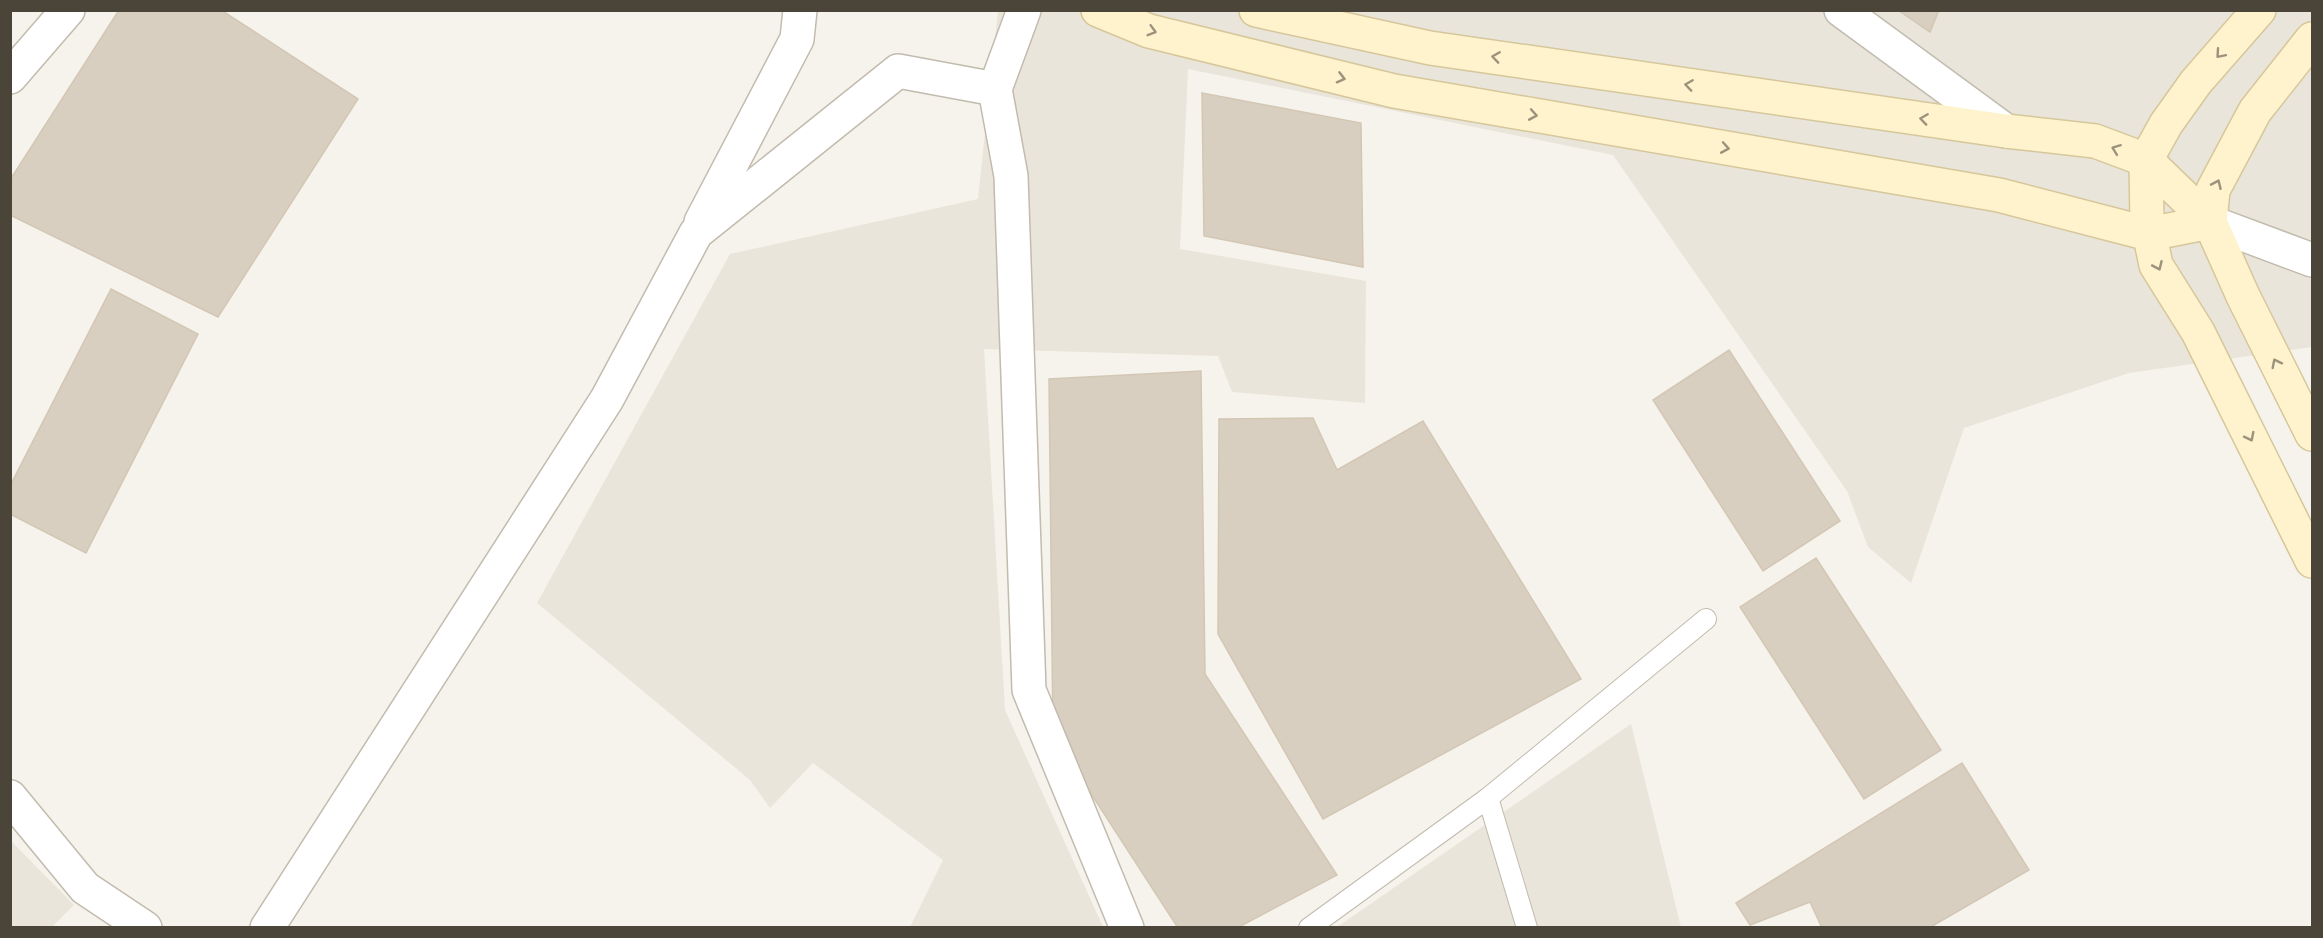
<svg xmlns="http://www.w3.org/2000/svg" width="2323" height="938" viewBox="0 0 2323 938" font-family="'PT Sans Narrow',sans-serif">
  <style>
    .residential { fill: #eae5da }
    .building { fill: #d8cfc1; stroke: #d3c7b4; stroke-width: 1.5 }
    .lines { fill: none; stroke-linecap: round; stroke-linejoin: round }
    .lane-casing { stroke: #c2bbae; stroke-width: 22 }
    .street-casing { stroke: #c2bbae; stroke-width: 36 }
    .secondary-casing { stroke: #d6c79b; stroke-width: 36 }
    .lane { stroke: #fff; stroke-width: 20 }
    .street { stroke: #fff; stroke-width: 33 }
    .secondary { stroke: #fff3cd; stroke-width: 33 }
    .oneway { stroke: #9c937c }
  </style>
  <rect width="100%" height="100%" fill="#f6f3ec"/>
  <g class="residential">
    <path d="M998,11H2312V347L2129,373L1964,428L1911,583L1868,547L1847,491L1613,155L1188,69L1180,249L1366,281L1365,403L1232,392L1218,356L984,349L1005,710L1103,927H910L943,860L813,763L770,808L750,780L537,603L730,254L978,199Z"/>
    <path d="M1631,724L1681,927H1337Z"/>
    <path d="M11,841L74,905L52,927H11Z"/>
  </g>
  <g class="building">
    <path d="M119,10H221L358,99L218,317L10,215V180Z"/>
    <path d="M1898,10H1939L1930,32Z"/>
    <path d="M1202,93L1361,123L1363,267L1204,236Z"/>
    <path d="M111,289L198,334L86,553L10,514V486Z"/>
    <path d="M1729,350L1840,521L1763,571L1653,400Z"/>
    <path d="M1201,371L1205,674L1337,875L1237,928H1178L1053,735L1049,379Z"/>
    <path d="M1313,418L1337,470L1423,421L1581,679L1323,819L1218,634L1219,419Z"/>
    <path d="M1816,558L1941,750L1864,799L1740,607Z"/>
    <path d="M1962,763L2029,870L1929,928H1822L1810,902L1750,925L1736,903Z"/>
  </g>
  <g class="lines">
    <g class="lane-casing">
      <g id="lane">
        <path d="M1488,798L1527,928"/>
        <path d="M1309,928L1488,798L1706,619"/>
      </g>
    </g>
    <g class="street-casing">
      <g id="street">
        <path d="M1024,10L995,89L1011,176L1029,690L1127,928"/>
        <path d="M1841,10L2006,131"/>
        <path d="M10,77L68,10"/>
        <path d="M701,222L797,39L800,10"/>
        <path d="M2210,222L2312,260"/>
        <path d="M10,797L85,888L145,928"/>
        <path d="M267,928L607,399L696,233L898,71L995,89"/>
      </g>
    </g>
    <g class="secondary-casing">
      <g id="secondary">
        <path d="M1098,10L1149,31L1394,91L1999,195L2149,234L2210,222"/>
        <path d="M1256,10L1430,48L2006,131L2095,141L2146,160L2210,222"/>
        <path d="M2259,10L2196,82L2166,124L2146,160L2147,222L2156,265L2198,332L2312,561"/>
        <path d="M2312,39L2255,111L2213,190L2210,222L2243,296L2312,434"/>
      </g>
    </g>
    <use href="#lane" class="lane"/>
    <use href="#street" class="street"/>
    <use href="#secondary" class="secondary"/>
  </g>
  <defs><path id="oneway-chevron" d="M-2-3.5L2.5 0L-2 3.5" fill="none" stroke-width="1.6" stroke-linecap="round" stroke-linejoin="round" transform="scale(1.5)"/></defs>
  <g class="oneway">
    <use href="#oneway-chevron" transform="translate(1152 31) rotate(16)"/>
    <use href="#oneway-chevron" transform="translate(2220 54) rotate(131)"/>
    <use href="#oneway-chevron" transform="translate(1496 57) rotate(-172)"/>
    <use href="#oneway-chevron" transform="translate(1341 78) rotate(14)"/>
    <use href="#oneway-chevron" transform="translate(1689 85) rotate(-172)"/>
    <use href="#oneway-chevron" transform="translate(1533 115) rotate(10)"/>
    <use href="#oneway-chevron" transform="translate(1924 119) rotate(-172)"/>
    <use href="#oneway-chevron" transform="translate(1725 148) rotate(10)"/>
    <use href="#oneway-chevron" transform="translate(2116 149) rotate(-159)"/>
    <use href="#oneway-chevron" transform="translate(2217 184) rotate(-66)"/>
    <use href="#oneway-chevron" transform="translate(2158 266) rotate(66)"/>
    <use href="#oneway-chevron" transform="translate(2276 363) rotate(-117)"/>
    <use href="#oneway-chevron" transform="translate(2250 437) rotate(63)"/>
  </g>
  <rect width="2323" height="938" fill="none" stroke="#4b4439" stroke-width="24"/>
</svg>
